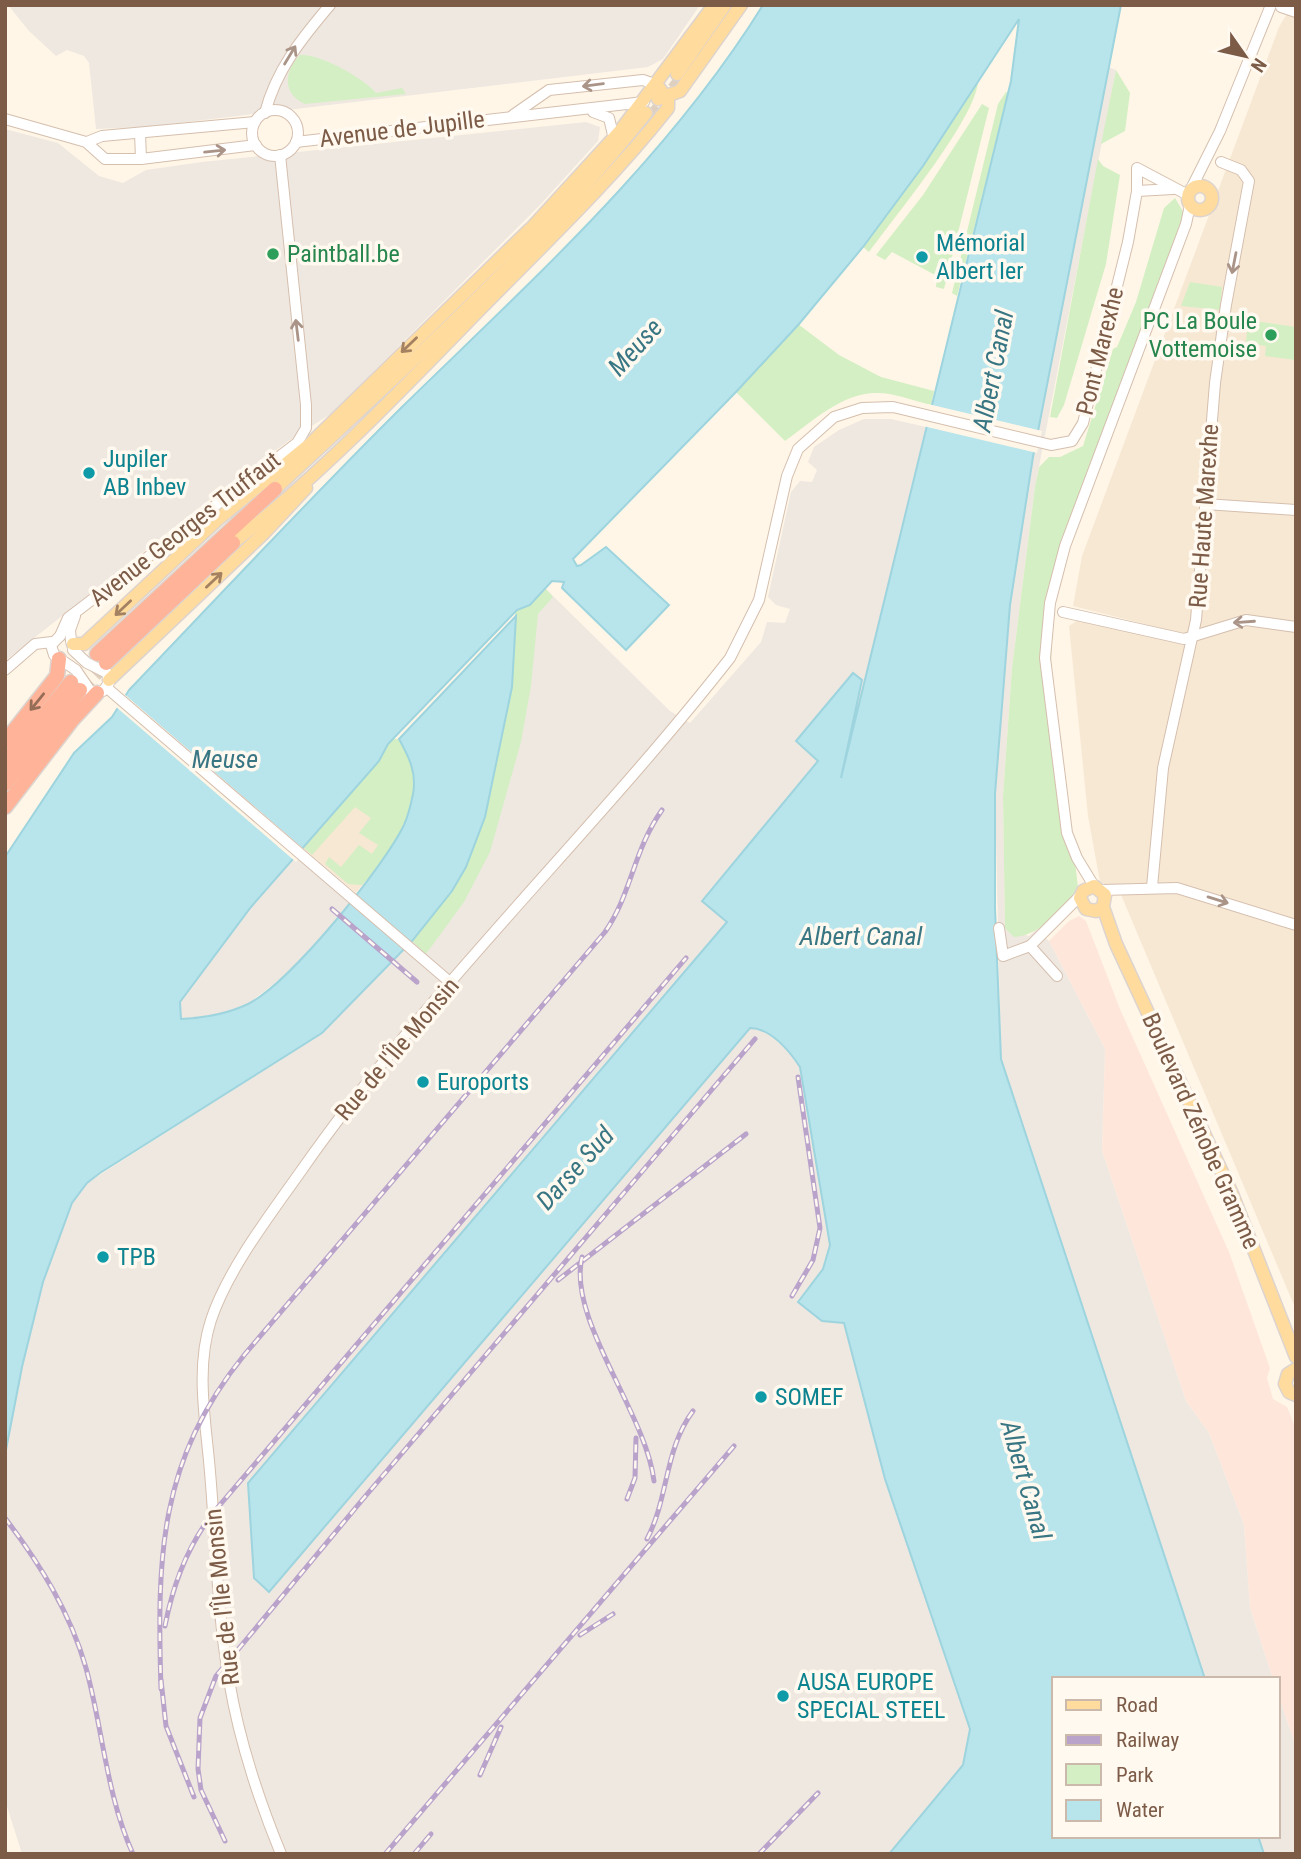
<svg xmlns="http://www.w3.org/2000/svg" width="1301" height="1859" viewBox="0 0 1301 1859" font-family="'Roboto Condensed',sans-serif">
  <style>
    .residential { fill: #f7e8d4 }
    .commercial { fill: #ffe6db }
    .industrial { fill: #efe8e1 }
    .green { fill: #d4efc3 }
    .water { fill: #b8e4eb; stroke: #9dd4de; stroke-width: 2 }
    .pier { fill: #fff6e7 }
    .lines { fill: none; stroke-linecap: round; stroke-linejoin: round }
    .major-tunnel { stroke: #decfbf; stroke-width: 12; stroke-dasharray: 12 6; stroke-linecap: butt }
    .highway-tunnel { stroke: #decfbf; stroke-width: 14; stroke-dasharray: 14 7; stroke-linecap: butt }
    .minor-casing { stroke: #d5bfae; stroke-width: 12 }
    .major-casing { stroke: #ddd4cf; stroke-width: 15 }
    .highway-casing { stroke: #ddd4cf; stroke-width: 17 }
    .minor { stroke: #fff; stroke-width: 10 }
    .major { stroke: #ffdb9e; stroke-width: 12 }
    .highway { stroke: #ffb398; stroke-width: 14 }
    .rail-casing { stroke: #b9a3cb; stroke-width: 5 }
    .rail { stroke: #fff9f0; stroke-width: 2.5; stroke-dasharray: 8; stroke-linecap: butt }
    .oneway { stroke: #aa9487 }
    .oneway2 { stroke: #a38161 }
    .oneway3 { stroke: #966d57 }
    .leisure-dot { fill: #2e9e5b; stroke: #fff9f0; stroke-width: 2.5 }
    .culture-dot { fill: #0f9aa8; stroke: #fff9f0; stroke-width: 2.5 }
    .labels { text-anchor: middle; stroke-width: 7; stroke-linejoin: round; paint-order: stroke }
    .street-label { font-size: 24px; fill: #7c5b47; stroke: #fff9f0 }
    .culture-label { font-size: 24px; fill: #0d838f; stroke: #fff9f0; text-anchor: start }
    .leisure-label { font-size: 24px; fill: #27864d; stroke: #fff9f0; text-anchor: start }
    .water-label { font-size: 26px; font-style: italic; fill: #397683; stroke: #fff9f0 }
  </style>
  <rect width="100%" height="100%" fill="#fff6e7"/>
  <g class="residential">
    <path d="M1291,7L1296,9V624L1243,618L1184,634L1073,606L1082,556L1279,27Z"/>
    <path d="M1078,620L1182,643L1240,624L1296,632V1310L1119,890L1100,882L1088,816L1069,626Z"/>
    <path d="M392,739H399L388,852L356,893L303,848Z"/>
  </g>
  <path class="commercial" d="M1079,916L1086,921L1120,1009L1229,1252L1270,1368L1267,1378L1273,1399L1287,1407L1296,1429V1747L1278,1694V1679H1273L1250,1608L1244,1525L1209,1433L1186,1401L1102,1151L1105,1049L1049,941L1069,921Z"/>
  <g class="industrial">
    <path d="M8,5H700L663,59L648,67L146,127L96,129L89,63L84,56L67,50L56,56L29,31Z"/>
    <path d="M1108,67L1116,70L1035,487L1012,668L1003,796L1005,928L1029,936L1037,929L1049,941L1105,1049L1102,1151L1186,1401L1209,1433L1244,1525L1250,1608L1273,1679H1205L1001,1059L995,794L1010,605L1033,457Z"/>
    <path d="M586,122L600,127L598,141L541,204L332,413L287,442L205,503L5,661V129L58,143L99,176L123,183L146,170L202,162Z"/>
    <path d="M864,419H891L926,427L841,779L796,741L819,761L702,901L727,922L248,1483L750,1028H761L791,1053L800,1067L830,1245L823,1269L798,1302L822,1321L844,1322L885,1479L970,1729L963,1765L889,1854H22L5,1800V1455L22,1367L43,1282L72,1203L87,1183L289,1054L290,971L248,1004L227,1011L202,1018L180,1019V1002L251,907L297,855L403,950L516,616L515,612L530,605L546,589L670,711L690,723L761,642L767,622L785,623L790,609L776,605L768,597L791,492L800,481L812,482L817,470L808,462L814,447L839,430Z"/>
    <path d="M1278,1694L1296,1747V1854H1264L1258,1836H1278Z"/>
  </g>
  <g class="green">
    <path d="M300,55C319,53 364,78 376,93L402,88L406,94L305,104C283,94 283,72 300,55Z"/>
    <path d="M1116,70L1130,93L1125,131L1101,144Z"/>
    <path d="M978,82C975,119 897,214 869,252L863,247L923,166Z"/>
    <path d="M1006,92L1008,93L957,296L952,293L998,104Z"/>
    <path d="M982,104L989,108L944,289L936,287L937,276L892,252L885,260L876,255L923,195Z"/>
    <path d="M1098,159L1103,166L1120,175L1106,264L1064,405L1057,418L1050,417Z"/>
    <path d="M1175,198L1184,213L1173,269L1068,544L1054,606L1051,663L1078,887C1066,909 1039,936 1014,937L1005,928L1003,796L1012,668L1035,487L1039,467L1049,457H1060L1083,446L1113,349L1117,347L1136,302L1164,208Z"/>
    <path d="M1190,282L1222,287L1220,310L1181,306Z"/>
    <path d="M1248,320L1296,327V360L1265,356L1266,346L1246,343Z"/>
    <path d="M798,324L839,355L881,377L934,391L931,405C914,401 895,393 877,393C841,393 812,422 785,441L736,392Z"/>
    <path d="M546,589L553,597L538,614L531,686L521,742L490,852L464,902L426,954L412,941L452,891L512,687L515,612L530,605Z"/>
    <path d="M392,739H399C403,747 410,755 412,763C423,805 391,859 362,885L348,884L325,864L329,857L341,867L359,845L372,854L378,845L359,833L371,818L355,807L312,855L304,848L379,761Z"/>
  </g>
  <path class="water" d="M763,5H1121L1033,457L1010,605L995,794V908L1001,1059L1205,1679H1054V1836H1258L1264,1854H889L963,1765L970,1729L885,1479L844,1323L822,1321L798,1302L823,1269L830,1245L800,1067C789,1050 770,1028 750,1028L269,1592L254,1578L248,1483L727,922L702,901L818,761L796,741L853,673L862,680L841,778L1011,81L1019,19L923,166L863,247L799,324L736,392L573,559L577,566L581,565L606,547L669,605L626,650L562,588L564,582L552,581L530,605L517,610L388,744L379,761L251,907L180,1002L181,1019C203,1018 227,1014 248,1004C290,983 383,868 404,825C408,816 411,804 413,794C417,773 409,757 399,739L516,616L512,687L485,817L466,867L452,891L412,941L322,1033L100,1173L87,1183L72,1203L43,1282L22,1367L5,1455V857L74,753L112,717L129,690C220,595 310,498 404,405C532,280 668,158 763,5Z"/>
  <g class="pier">
    <path d="M928,404L1042,431L1037,453L923,426Z"/>
    <path d="M123,693L306,851L296,862L115,706Z"/>
  </g>
  <g class="lines">
    <path class="major-tunnel" d="M651,117L682,77"/>
    <path class="highway-tunnel" d="M80,690L106,663"/>
    <g class="minor-casing">
      <g id="minor">
        <path d="M1281,7L1296,12"/>
        <circle cx="275" cy="133" r="23"/>
        <path d="M593,112L609,118L614,139"/>
        <path d="M265,113C276,70 302,38 330,5"/>
        <path d="M513,115L549,90L643,80L657,85"/>
        <path d="M5,119L86,142L105,159H141L256,145"/>
        <path d="M140,133L141,159"/>
        <path d="M87,142L102,136L255,122"/>
        <path d="M296,142L644,102"/>
        <path d="M1191,189L1220,131L1271,5"/>
        <path d="M1137,191L1173,189"/>
        <path d="M1205,504L1296,510"/>
        <path d="M1063,612L1184,639L1246,620L1296,627"/>
        <path d="M60,636L68,618L297,443L306,428V405L280,155"/>
        <path d="M60,636L51,645L54,655L76,670L91,692L103,691L109,683L107,673L87,663L73,650"/>
        <path d="M71,641L70,630L75,616"/>
        <path d="M5,670L35,644L52,642"/>
        <path d="M107,688L451,983"/>
        <path d="M1094,886L1077,858L1067,833L1045,658L1050,603L1065,546L1186,224L1190,205"/>
        <path d="M1152,887L1163,768L1196,620L1215,383L1226,305L1249,181L1241,170L1221,162"/>
        <path d="M1102,890L1177,888L1296,925"/>
        <path d="M999,928L1003,956L1030,946L1057,976"/>
        <path d="M1030,946L1081,895"/>
        <path d="M281,1854C258,1798 239,1740 229,1680C217,1612 216,1541 210,1472C206,1422 195,1369 211,1320C228,1269 270,1215 301,1171C429,988 593,833 730,658L759,600L787,476L798,449L834,417L862,408L893,407L1051,445L1072,441L1083,423L1128,242L1137,191V168L1188,195"/>
      </g>
    </g>
    <g class="major-casing">
      <g id="major">
        <path d="M677,74L725,5"/>
        <path d="M658,99L680,91L741,5"/>
        <circle cx="1200" cy="198" r="12"/>
        <path d="M526,234L620,131L714,5"/>
        <path d="M275,489C403,370 537,250 646,113"/>
        <path d="M233,543C323,473 404,387 483,306C547,241 611,180 668,108V100L657,85"/>
        <path d="M73,644H84L217,520L309,445L529,230"/>
        <path d="M109,680L264,533L306,488"/>
        <path d="M1103,907L1096,911L1086,909L1080,898L1083,891L1094,886L1105,895L1103,907L1116,944L1232,1194L1296,1357"/>
        <path d="M1296,1369L1288,1374L1285,1384L1289,1392L1296,1395"/>
      </g>
    </g>
    <g class="highway-casing">
      <g id="highway">
        <path d="M97,654L275,489"/>
        <path d="M106,663L233,543"/>
        <path d="M5,742L57,676L59,659"/>
        <path d="M5,763L71,682"/>
        <path d="M5,784L80,690"/>
        <path d="M5,807L72,720L97,693"/>
      </g>
    </g>
    <use href="#minor" class="minor"/>
    <use href="#major" class="major"/>
    <use href="#highway" class="highway"/>
    <g class="rail-casing">
      <g id="rail">
        <path d="M332,909L417,982"/>
        <path d="M582,1257C567,1319 646,1413 654,1481"/>
        <path d="M558,1280L746,1134"/>
        <path d="M792,1296L813,1260L820,1228L798,1077"/>
        <path d="M627,1499L635,1478L636,1438"/>
        <path d="M5,1518C40,1564 70,1612 86,1668C103,1730 106,1794 133,1854"/>
        <path d="M647,1539C669,1497 664,1450 693,1411"/>
        <path d="M165,1626C173,1584 187,1547 213,1513L686,958"/>
        <path d="M580,1635L613,1614"/>
        <path d="M161,1680L166,1726L194,1797"/>
        <path d="M161,1689C157,1558 158,1461 245,1354L605,932C632,893 633,851 662,810"/>
        <path d="M480,1775L501,1727"/>
        <path d="M225,1841L201,1790L198,1769L200,1718L216,1676L363,1499L755,1039"/>
        <path d="M385,1854L734,1446"/>
        <path d="M414,1854L431,1834"/>
        <path d="M759,1854L818,1793"/>
      </g>
    </g>
    <use href="#rail" class="rail"/>
  </g>
  <defs><path id="oneway-shaft" d="M-6 0H5M1.5-3L5.5 0L1.5 3" fill="none" stroke-width="1.6" stroke-linecap="round" stroke-linejoin="round" transform="scale(1.75)"/></defs>
  <g class="oneway">
    <use href="#oneway-shaft" transform="translate(290 55) rotate(-59)"/>
    <use href="#oneway-shaft" transform="translate(593 85) rotate(173)"/>
    <use href="#oneway-shaft" transform="translate(215 151) rotate(-6)"/>
    <use href="#oneway-shaft" transform="translate(1234 263) rotate(101)"/>
    <use href="#oneway-shaft" transform="translate(297 330) rotate(-97)"/>
    <use href="#oneway-shaft" transform="translate(1244 622) rotate(176)"/>
    <use href="#oneway-shaft" transform="translate(1218 900) rotate(17)"/>
  </g>
  <g class="oneway2">
    <use href="#oneway-shaft" transform="translate(409 345) rotate(136)"/>
    <use href="#oneway-shaft" transform="translate(214 580) rotate(-43)"/>
    <use href="#oneway-shaft" transform="translate(123 608) rotate(137)"/>
  </g>
  <use class="oneway3" href="#oneway-shaft" transform="translate(37 702) rotate(129)"/>
  <g class="leisure-dot">
    <circle cx="273" cy="254" r="7"/>
    <circle cx="1271" cy="335" r="7"/>
  </g>
  <g class="culture-dot">
    <circle cx="922" cy="257" r="7"/>
    <circle cx="89" cy="473" r="7"/>
    <circle cx="423" cy="1082" r="7"/>
    <circle cx="103" cy="1257" r="7"/>
    <circle cx="761" cy="1397" r="7"/>
    <circle cx="783" cy="1696" r="7"/>
  </g>
  <g class="labels">
    <g class="street-label">
      <text transform="translate(402 129) rotate(-7)" y="8">Avenue de Jupille</text>
      <text transform="translate(1100 351) rotate(-76)" y="8">Pont Marexhe</text>
      <text transform="translate(1204 516) rotate(-86)" y="8">Rue Haute Marexhe</text>
      <text transform="translate(185 529) rotate(-38)" y="8">Avenue Georges Truffaut</text>
      <text transform="translate(397 1049) rotate(-50)" y="8">Rue de l'Île Monsin</text>
      <text transform="translate(1201 1131) rotate(66)" y="8">Boulevard Zénobe Gramme</text>
      <text transform="translate(222 1597) rotate(-96)" y="8">Rue de l'Île Monsin</text>
    </g>
    <g class="culture-label">
      <text x="936" y="251">Mémorial<tspan x="936" dy="28">Albert Ier</tspan></text>
      <text x="103" y="467">Jupiler<tspan x="103" dy="28">AB Inbev</tspan></text>
      <text x="437" y="1090">Euroports</text>
      <text x="117" y="1265">TPB</text>
      <text x="775" y="1405">SOMEF</text>
      <text x="797" y="1690">AUSA EUROPE<tspan x="797" dy="28">SPECIAL STEEL</tspan></text>
    </g>
    <g class="leisure-label">
      <text x="287" y="262">Paintball.be</text>
      <text x="1257" y="329" text-anchor="end">PC La Boule<tspan x="1257" dy="28">Vottemoise</tspan></text>
    </g>
    <g class="water-label">
      <text transform="translate(635 347) rotate(-48)" y="9">Meuse</text>
      <text transform="translate(993 371) rotate(-79)" y="9">Albert Canal</text>
      <text x="225" y="768">Meuse</text>
      <text x="861" y="945">Albert Canal</text>
      <text transform="translate(575 1168) rotate(-48)" y="9">Darse Sud</text>
      <text transform="translate(1026 1480) rotate(74)" y="9">Albert Canal</text>
    </g>
  </g>
  <rect width="1301" height="1859" fill="none" stroke="#7c5b47" stroke-width="14"/>
  <rect x="1052" y="1677" width="228" height="161" fill="#fff9f0" stroke="#cbbaac" stroke-width="2"/>
  <rect x="1066" y="1700" width="35" height="10" fill="#ffdb9e" stroke="#cbbaac" stroke-width="2"/>
  <text x="1116" y="1712" font-size="21" fill="#7c5b47">Road</text>
  <rect x="1066" y="1735" width="35" height="10" fill="#b9a3cb" stroke="#cbbaac" stroke-width="2"/>
  <text x="1116" y="1747" font-size="21" fill="#7c5b47">Railway</text>
  <rect x="1066" y="1764" width="35" height="21" fill="#d4efc3" stroke="#cbbaac" stroke-width="2"/>
  <text x="1116" y="1782" font-size="21" fill="#7c5b47">Park</text>
  <rect x="1066" y="1800" width="35" height="21" fill="#b8e4eb" stroke="#cbbaac" stroke-width="2"/>
  <text x="1116" y="1817" font-size="21" fill="#7c5b47">Water</text>
  <g transform="translate(1245 56) rotate(124)" stroke="#fff9f0" stroke-width="5" paint-order="stroke">
  <path d="M0-5L12 26L0 18L-12 26Z" fill="#7c5b47"/>
  <text y="-10" font-size="19" font-weight="bold" text-anchor="middle" fill="#7c5b47">N</text>
  </g>
</svg>
